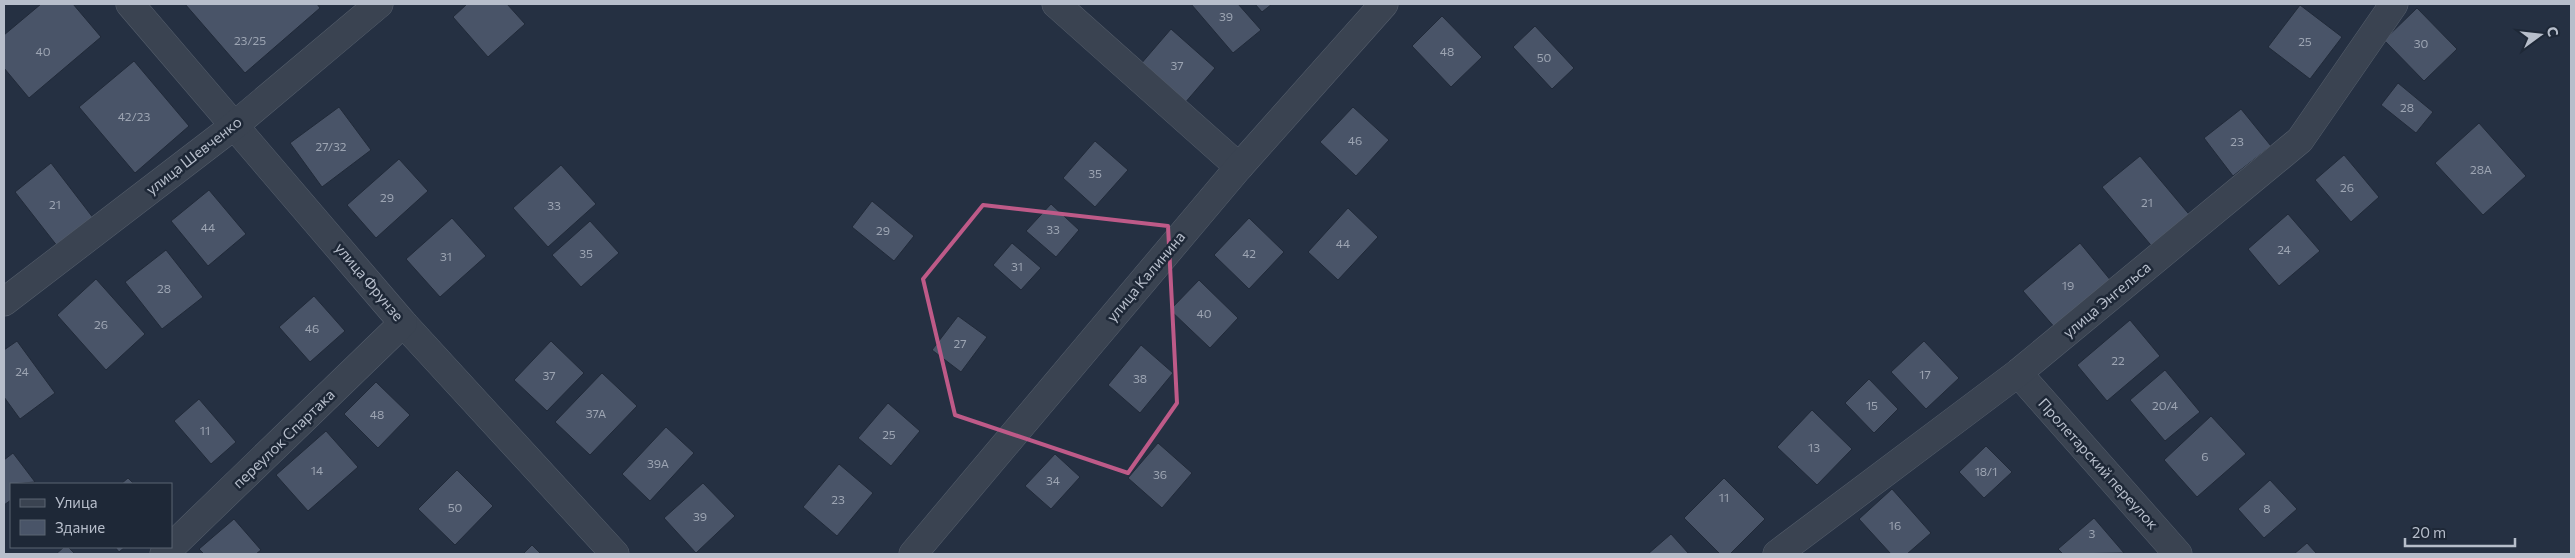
<svg xmlns="http://www.w3.org/2000/svg" width="2575" height="558" viewBox="0 0 2575 558" font-family="Commissioner,sans-serif">
  <style>
    .building { fill: #495468; stroke: #212a39 }
    .lines { fill: none; stroke-linecap: round; stroke-linejoin: round }
    .minor-casing { stroke: #555e6c; stroke-width: 29 }
    .minor { stroke: #3a4351; stroke-width: 28 }
    .marked { fill: none; stroke: #be5a88; stroke-width: 4; stroke-linejoin: round }
    .labels { text-anchor: middle; stroke-width: 5; stroke-linejoin: round; paint-order: stroke }
    .number-label { font-size: 12px; fill: #9ca4b2 }
    .street-label { font-size: 15px; fill: #b7becb; stroke: #1e2837 }
  </style>
  <rect width="100%" height="100%" fill="#253042"/>
  <g class="building">
    <path d="M41,4H73L101,37L29,98L4,68V35Z"/>
    <path d="M185,4H317L320,8L245,73Z"/>
    <path d="M467,4H507L525,24L488,57L453,17Z"/>
    <path d="M1191,4H1238L1261,30L1233,53Z"/>
    <path d="M1255,4H1272L1262,12Z"/>
    <path d="M2300,5L2342,37L2310,79L2268,47Z"/>
    <path d="M2417,8L2457,49L2424,81L2384,40Z"/>
    <path d="M1442,16L1482,57L1451,87L1412,46Z"/>
    <path d="M1535,26L1574,68L1552,89L1513,47Z"/>
    <path d="M1171,29L1215,68L1184,104L1140,65Z"/>
    <path d="M134,61L189,126L135,173L79,107Z"/>
    <path d="M2398,83L2433,112L2416,133L2381,105Z"/>
    <path d="M339,107L371,150L322,187L290,143Z"/>
    <path d="M1353,107L1389,140L1356,176L1320,142Z"/>
    <path d="M2241,109L2271,146L2233,176L2204,138Z"/>
    <path d="M2479,123L2526,176L2483,215L2435,163Z"/>
    <path d="M1095,141L1128,170L1095,207L1063,178Z"/>
    <path d="M2344,155L2379,197L2351,222L2315,180Z"/>
    <path d="M2140,156L2193,219L2155,250L2102,187Z"/>
    <path d="M399,159L428,191L376,238L347,205Z"/>
    <path d="M51,163L94,219L58,247L15,192Z"/>
    <path d="M561,165L596,204L548,247L513,208Z"/>
    <path d="M209,190L246,234L208,266L171,221Z"/>
    <path d="M872,201L914,236L894,261L852,227Z"/>
    <path d="M1051,204L1079,230L1056,257L1026,231Z"/>
    <path d="M1348,208L1378,237L1338,280L1308,252Z"/>
    <path d="M2288,214L2320,251L2279,286L2248,249Z"/>
    <path d="M452,218L486,256L440,297L406,259Z"/>
    <path d="M1249,218L1284,252L1249,289L1214,255Z"/>
    <path d="M590,221L619,253L581,287L552,255Z"/>
    <path d="M1012,243L1041,268L1021,290L993,265Z"/>
    <path d="M2080,243L2112,282L2056,329L2023,291Z"/>
    <path d="M166,250L203,297L162,329L125,282Z"/>
    <path d="M96,279L145,334L106,370L57,315Z"/>
    <path d="M1199,280L1238,318L1210,348L1170,310Z"/>
    <path d="M314,296L345,331L310,362L279,327Z"/>
    <path d="M958,316L987,337L961,372L932,350Z"/>
    <path d="M2130,320L2160,356L2107,401L2077,365Z"/>
    <path d="M17,341L55,393L20,419L4,397V350Z"/>
    <path d="M551,341L584,373L547,411L514,380Z"/>
    <path d="M1924,341L1959,378L1926,409L1891,372Z"/>
    <path d="M1141,345L1173,373L1140,413L1108,385Z"/>
    <path d="M2165,370L2200,412L2165,441L2130,400Z"/>
    <path d="M602,373L637,406L590,455L555,422Z"/>
    <path d="M1869,379L1898,409L1874,433L1845,403Z"/>
    <path d="M376,382L410,415L378,448L344,414Z"/>
    <path d="M199,399L236,442L211,464L174,421Z"/>
    <path d="M888,403L920,431L891,466L858,438Z"/>
    <path d="M1812,410L1852,449L1817,485L1777,447Z"/>
    <path d="M2211,416L2246,454L2197,497L2164,460Z"/>
    <path d="M666,427L694,453L650,501L622,474Z"/>
    <path d="M326,431L358,467L308,511L276,475Z"/>
    <path d="M1158,443L1192,473L1162,508L1128,478Z"/>
    <path d="M1986,446L2012,472L1984,498L1959,472Z"/>
    <path d="M13,453L35,482L11,484V500L4,505V460Z"/>
    <path d="M1055,454L1080,477L1051,509L1025,486Z"/>
    <path d="M839,464L873,493L837,536L803,507Z"/>
    <path d="M457,470L493,506L455,545L418,509Z"/>
    <path d="M128,478L134,484H121Z"/>
    <path d="M1724,478L1765,519L1730,554H1720L1684,518Z"/>
    <path d="M2270,480L2297,509L2264,538L2238,509Z"/>
    <path d="M703,483L735,516L696,553L664,518Z"/>
    <path d="M1892,489L1931,533L1907,554H1891L1859,519Z"/>
    <path d="M2094,518L2124,553L2063,554L2058,549Z"/>
    <path d="M234,519L261,550L256,554H204L199,549Z"/>
    <path d="M1671,534L1689,554H1648Z"/>
    <path d="M2307,543L2317,554H2294Z"/>
    <path d="M532,545L541,554H523Z"/>
    <path d="M64,547H68L75,554H56Z"/>
    <path d="M115,547H125L119,552Z"/>
  </g>
  <g class="lines">
    <g class="minor-casing">
      <g id="minor">
        <path d="M130,4L403,323L615,554"/>
        <path d="M1056,4L1239,167"/>
        <path d="M4,302L235,125L379,4"/>
        <path d="M2018,373L2178,554"/>
        <path d="M164,554L403,323"/>
        <path d="M913,554L1239,167L1384,4"/>
        <path d="M1777,554L2018,373L2300,140L2394,4"/>
      </g>
    </g>
    <use href="#minor" class="minor"/>
  </g>
  <path class="marked" d="M983,205L1168,226L1177,403L1128,473L955,415L923,279Z"/>
  <g class="labels">
    <g class="number-label">
      <text x="1226" y="21">39</text>
      <text x="250" y="45">23/25</text>
      <text x="2305" y="46">25</text>
      <text x="2421" y="48">30</text>
      <text x="43" y="56">40</text>
      <text x="1447" y="56">48</text>
      <text x="1544" y="62">50</text>
      <text x="1177" y="70">37</text>
      <text x="2407" y="112">28</text>
      <text x="134" y="121">42/23</text>
      <text x="1355" y="145">46</text>
      <text x="2237" y="146">23</text>
      <text x="331" y="151">27/32</text>
      <text x="2481" y="174">28А</text>
      <text x="1095" y="178">35</text>
      <text x="2347" y="192">26</text>
      <text x="387" y="202">29</text>
      <text x="2147" y="207">21</text>
      <text x="55" y="209">21</text>
      <text x="554" y="210">33</text>
      <text x="208" y="232">44</text>
      <text x="1053" y="234">33</text>
      <text x="883" y="235">29</text>
      <text x="1343" y="248">44</text>
      <text x="2284" y="254">24</text>
      <text x="586" y="258">35</text>
      <text x="1249" y="258">42</text>
      <text x="446" y="261">31</text>
      <text x="1017" y="271">31</text>
      <text x="2068" y="290">19</text>
      <text x="164" y="293">28</text>
      <text x="1204" y="318">40</text>
      <text x="101" y="329">26</text>
      <text x="312" y="333">46</text>
      <text x="960" y="348">27</text>
      <text x="2118" y="365">22</text>
      <text x="22" y="376">24</text>
      <text x="1925" y="379">17</text>
      <text x="549" y="380">37</text>
      <text x="1140" y="383">38</text>
      <text x="1872" y="410">15</text>
      <text x="2165" y="410">20/4</text>
      <text x="596" y="418">37А</text>
      <text x="377" y="419">48</text>
      <text x="205" y="435">11</text>
      <text x="889" y="439">25</text>
      <text x="1814" y="452">13</text>
      <text x="2205" y="461">6</text>
      <text x="658" y="468">39А</text>
      <text x="317" y="475">14</text>
      <text x="1986" y="476">18/1</text>
      <text x="1160" y="479">36</text>
      <text x="1053" y="485">34</text>
      <text x="1724" y="502">11</text>
      <text x="838" y="504">23</text>
      <text x="455" y="512">50</text>
      <text x="2267" y="513">8</text>
      <text x="700" y="521">39</text>
      <text x="1895" y="530">16</text>
      <text x="2092" y="538">3</text>
    </g>
    <g class="street-label">
      <text transform="translate(194 156) rotate(-38)" y="5">улица Шевченко</text>
      <text transform="translate(1146 277) rotate(-50)" y="5">улица Калинина</text>
      <text transform="translate(369 282) rotate(50)" y="5">улица Фрунзе</text>
      <text transform="translate(2107 300) rotate(-40)" y="5">улица Энгельса</text>
      <text transform="translate(284 439) rotate(-44)" y="5">переулок Спартака</text>
      <text transform="translate(2098 464) rotate(48)" y="5">Пролетарский переулок</text>
    </g>
  </g>
  <rect width="2575" height="558" fill="none" stroke="#b7becb" stroke-width="10"/>
  <rect x="10" y="483" width="162" height="65" fill="#1e2837" stroke="#5b6472"/>
  <rect x="20" y="499" width="25" height="8" fill="#3a4351" stroke="#5b6472"/>
  <text x="55" y="508" font-size="15" fill="#b7becb">Улица</text>
  <rect x="20" y="520" width="25" height="15" fill="#495468" stroke="#5b6472"/>
  <text x="55" y="533" font-size="15" fill="#b7becb">Здание</text>
  <g transform="translate(2540 35) rotate(75)" stroke="#1e2837" stroke-width="4" paint-order="stroke">
  <path d="M0-4L9 19L0 12L-9 19Z" fill="#b7becb"/>
  <text y="-8" font-size="14" font-weight="bold" text-anchor="middle" fill="#b7becb">С</text>
  </g>
  <path d="M2405 538v8h110v-8" fill="none" stroke="#b7becb" stroke-width="2.5"/>
  <text x="2412" y="538" font-size="15" fill="#b7becb" stroke="#1e2837" stroke-width="4" paint-order="stroke">20 m</text>
</svg>
